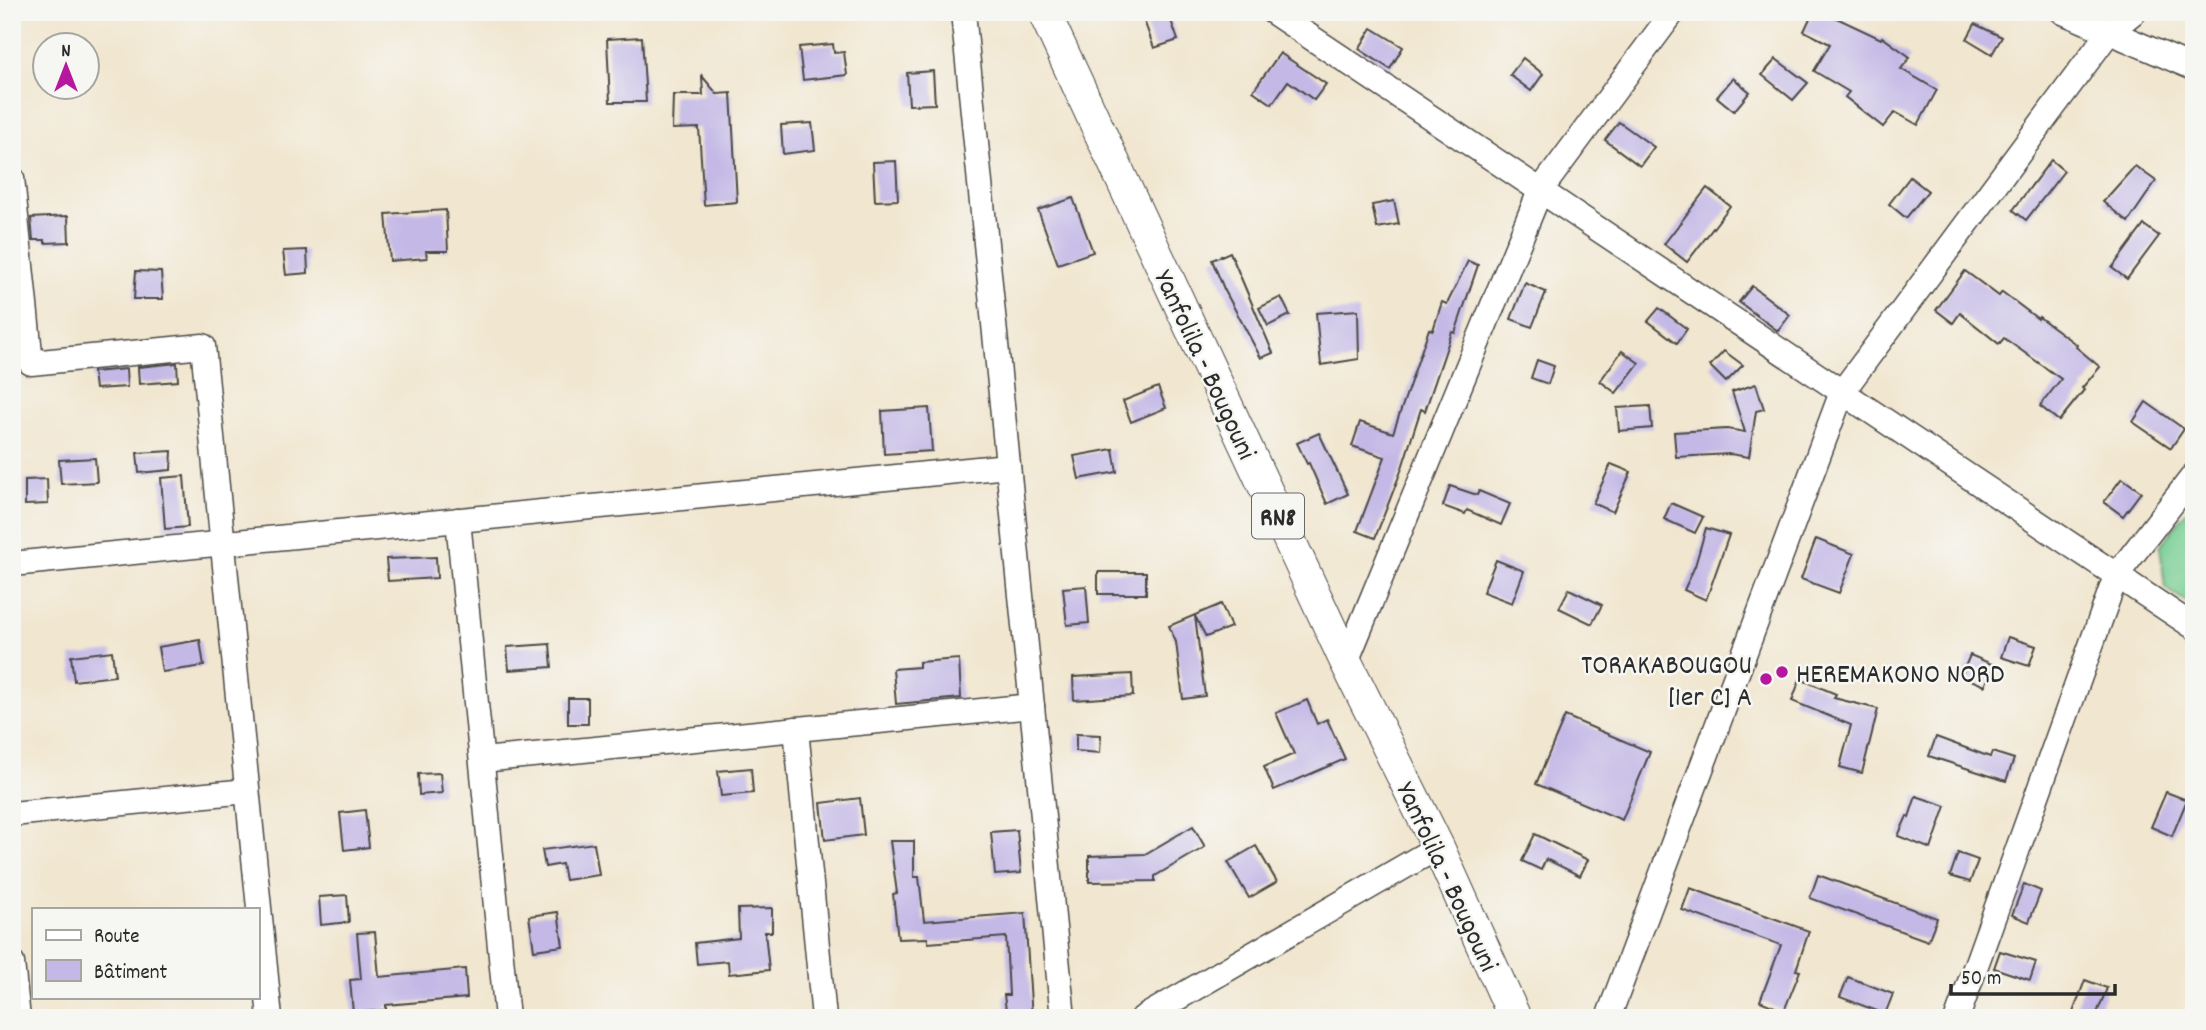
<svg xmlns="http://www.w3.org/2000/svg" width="2206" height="1030" viewBox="0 0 2206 1030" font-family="Dekko,sans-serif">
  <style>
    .green { fill: #76cd91; stroke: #507c5e; stroke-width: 2 }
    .building { fill: #c4b9e6 }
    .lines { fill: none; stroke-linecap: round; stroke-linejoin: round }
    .minor-casing { stroke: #494744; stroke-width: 27 }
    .major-casing { stroke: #494744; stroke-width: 34 }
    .minor { stroke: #fff; stroke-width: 24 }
    .major { stroke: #fff; stroke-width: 32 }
    .poi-dot { fill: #b5179e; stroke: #f6f6f2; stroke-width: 2.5 }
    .labels { text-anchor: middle; stroke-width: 5; stroke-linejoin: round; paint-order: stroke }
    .shield { fill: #f6f6f2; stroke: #686867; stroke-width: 2 }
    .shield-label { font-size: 26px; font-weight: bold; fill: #2b2b2b }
    .street-label { font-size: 28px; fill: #2b2b2b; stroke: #f6f6f2 }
    .poi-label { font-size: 28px; fill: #2b2b2b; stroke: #f6f6f2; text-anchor: end }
  </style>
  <rect width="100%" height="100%" fill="#f6f6f2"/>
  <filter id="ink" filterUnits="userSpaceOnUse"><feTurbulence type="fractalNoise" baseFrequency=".0143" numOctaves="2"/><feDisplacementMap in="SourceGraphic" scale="14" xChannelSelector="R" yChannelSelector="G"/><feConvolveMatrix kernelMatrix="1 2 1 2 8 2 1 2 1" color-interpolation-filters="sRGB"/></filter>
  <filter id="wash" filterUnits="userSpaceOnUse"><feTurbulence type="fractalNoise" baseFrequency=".00686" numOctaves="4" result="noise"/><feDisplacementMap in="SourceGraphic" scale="28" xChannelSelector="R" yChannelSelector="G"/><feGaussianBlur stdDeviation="1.57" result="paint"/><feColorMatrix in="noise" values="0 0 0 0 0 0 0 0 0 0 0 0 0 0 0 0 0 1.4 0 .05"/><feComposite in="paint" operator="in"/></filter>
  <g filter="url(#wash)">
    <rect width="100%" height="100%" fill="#f1e6cf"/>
    <path class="green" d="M2194,501V607L2165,588L2160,546Z"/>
    <g id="blocks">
      <g class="building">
        <path d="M1141,12H1168L1178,40L1154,48Z"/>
        <path d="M1813,12H1824L1881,39L1882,37L1910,57L1901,69L1937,90L1918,125L1895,112L1883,127L1845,97L1849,92L1814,71L1830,44L1804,31Z"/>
        <path d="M1975,24L2002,37L1992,54L1967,39Z"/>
        <path d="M1372,28L1403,47L1390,69L1359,49Z"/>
        <path d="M642,37L646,102H610L607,39Z"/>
        <path d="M833,44L834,53L844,52L847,75L803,80L799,47Z"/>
        <path d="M1280,53L1326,84L1314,100L1288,81L1272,104L1253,91Z"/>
        <path d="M1523,58L1543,74L1531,91L1510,75Z"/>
        <path d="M1776,59L1808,83L1793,100L1762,75Z"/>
        <path d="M933,71L935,104L909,105L907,73Z"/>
        <path d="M702,76L717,94L731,93L737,202L704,205L699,128L672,129L673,95H703Z"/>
        <path d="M1733,78L1750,92L1734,111L1717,97Z"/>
        <path d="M1619,122L1654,147L1640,166L1605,140Z"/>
        <path d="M812,123L815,150L783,154L781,125Z"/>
        <path d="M2051,160L2064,171L2026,220L2013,210Z"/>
        <path d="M896,161L898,200L875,201L873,162Z"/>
        <path d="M2135,166L2156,181L2128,222L2103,202Z"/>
        <path d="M1910,177L1928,191L1906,218L1889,204Z"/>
        <path d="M1707,188L1730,206L1687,262L1664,244Z"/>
        <path d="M1073,198L1093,252L1058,264L1038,210Z"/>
        <path d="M1394,201L1399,224L1377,228L1372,205Z"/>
        <path d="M446,210L448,251H426L427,258L390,261L386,214Z"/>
        <path d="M68,216L69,242L45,243V240H33L31,218Z"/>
        <path d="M2144,225L2159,236L2127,279L2112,268Z"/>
        <path d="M307,250L308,273L286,275L283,251Z"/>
        <path d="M1230,252L1273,353L1261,358L1224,289L1212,260Z"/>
        <path d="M1468,261L1478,265L1455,333L1452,332L1425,411L1421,409L1401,471L1375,538L1357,531L1385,457L1352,446L1360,422L1393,433L1429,329L1433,330L1442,302L1447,304Z"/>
        <path d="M136,271L161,272L163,299H134Z"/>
        <path d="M1965,271L1999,296L2002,292L2038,319L2039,317L2077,345L2076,347L2100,367L2082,388L2084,390L2059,421L2040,406L2061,379L2004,338L1999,344L1960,313L1953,323L1936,310Z"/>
        <path d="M1525,283L1546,292L1532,327L1511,319Z"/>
        <path d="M1752,286L1790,315L1778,331L1739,302Z"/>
        <path d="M1281,297L1290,315L1268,326L1259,308Z"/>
        <path d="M1659,308L1687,329L1677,343L1648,321Z"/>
        <path d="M1358,310L1359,359L1321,365L1316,313Z"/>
        <path d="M1622,351L1639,363L1616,393L1600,381Z"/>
        <path d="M1724,351L1743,365L1726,382L1710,366Z"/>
        <path d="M1537,360L1554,366L1548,384L1531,378Z"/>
        <path d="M177,363L178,381L139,384L138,367Z"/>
        <path d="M126,369L127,387L95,389L93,372Z"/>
        <path d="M1756,384L1764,409L1756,411L1749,457L1730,454L1676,457L1674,432L1727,429L1745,432L1732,392Z"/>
        <path d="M1158,387L1166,408L1131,422L1123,401Z"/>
        <path d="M2146,402L2184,429L2171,448L2133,422Z"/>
        <path d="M1650,406L1652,428L1619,431L1617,408Z"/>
        <path d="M929,408L932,451L884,454L882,411Z"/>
        <path d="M1319,433L1348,494L1327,504L1309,463L1307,464L1297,443Z"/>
        <path d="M1113,449L1117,472L1079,479L1074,456Z"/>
        <path d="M172,451L171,470L139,473L137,453Z"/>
        <path d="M95,458L97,482L61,484L59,460Z"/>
        <path d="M1611,464L1631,472L1613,512L1593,503Z"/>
        <path d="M184,476L188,527L165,529L161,478Z"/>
        <path d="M2122,478L2141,492L2123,516L2104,502Z"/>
        <path d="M47,479L48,504L25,505V480Z"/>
        <path d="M1450,486L1477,495L1479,491L1510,504L1501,525L1467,510L1465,514L1443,506Z"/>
        <path d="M1671,503L1703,517L1695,533L1664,519Z"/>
        <path d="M1706,528L1729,535L1706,600L1684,590L1695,566Z"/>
        <path d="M1816,539L1854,554L1839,593L1801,579Z"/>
        <path d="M436,557L437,578L388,581L386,559Z"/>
        <path d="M1496,560L1524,571L1512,603L1483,592Z"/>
        <rect x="1098" y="572" width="48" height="22"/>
        <path d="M1086,586L1089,623L1067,625L1063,588Z"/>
        <path d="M1569,589L1602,605L1592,624L1559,608Z"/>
        <path d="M1221,604L1231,627L1206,637L1195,616L1205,696L1183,699L1176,642L1169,626Z"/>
        <path d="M2008,637L2036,646L2029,666L2001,657Z"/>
        <path d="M200,640L204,666L162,672L158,647Z"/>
        <path d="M550,644L552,667L509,670L507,647Z"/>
        <path d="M112,651L115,676L74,681L71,656Z"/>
        <path d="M1970,655L1994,665L1985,686L1961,676Z"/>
        <path d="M959,659L961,698L896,704L893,669L919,667V662Z"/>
        <path d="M1132,674L1133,696L1074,700L1073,677Z"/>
        <path d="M1800,679L1836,694L1834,698L1878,709L1862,773L1840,767L1851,725L1792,701Z"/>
        <rect x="568" y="698" width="20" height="26"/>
        <path d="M1307,700L1317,724L1327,719L1345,759L1274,790L1264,767L1294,754L1276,713Z"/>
        <path d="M1565,716L1650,752L1622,820L1536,784Z"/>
        <path d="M1076,734L1101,735L1100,753L1076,751Z"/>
        <path d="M1936,737L1990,757L1992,752L2014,759L2006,781L1929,756Z"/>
        <path d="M751,768L753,793L721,796L718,771Z"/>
        <path d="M440,773L442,793L419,795L418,774Z"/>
        <path d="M2166,792L2187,800L2172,836L2151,827Z"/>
        <path d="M1916,796L1946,806L1931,849L1898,836L1907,816L1909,817Z"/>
        <path d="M860,798L864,835L825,840L821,803Z"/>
        <path d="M365,810L369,847L344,850L340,813Z"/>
        <path d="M1193,826L1205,847L1155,876V881L1089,882V856L1145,854Z"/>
        <path d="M1017,830L1021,873L995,875L991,832Z"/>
        <path d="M1535,834L1588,860L1580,876L1546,859L1541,870L1522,861Z"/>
        <path d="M890,841H914V877H919L924,921L1025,913L1032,1018H1007L1004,995H1009L1006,937L928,943V938L898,939L893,894L897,893Z"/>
        <path d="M594,843L599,875L565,880L562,864L545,867L542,850Z"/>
        <path d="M1256,846L1277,882L1249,898L1228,862Z"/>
        <path d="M1958,853L1978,860L1970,882L1950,876Z"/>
        <path d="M1818,875L1937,918L1928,941L1810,898Z"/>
        <path d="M2024,884L2041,891L2029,922L2012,915Z"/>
        <path d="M1690,888L1809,931L1796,970L1800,971L1784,1011L1760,1001L1781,945L1682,910Z"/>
        <path d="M347,895L349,922L321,925L319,897Z"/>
        <path d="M772,908V932H765L769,970L729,974L728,961L697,964L695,943L739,938L738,909Z"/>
        <path d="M558,912L563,946L534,950L529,916Z"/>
        <path d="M375,932L379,977L465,969L467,998L386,1005V1010L353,1013L350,980L361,979L357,933Z"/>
        <path d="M2000,951L2036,962L2030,980L1994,968Z"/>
        <path d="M1848,977L1893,994L1885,1014L1840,997Z"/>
        <path d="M2085,980L2107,988L2095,1018H2071Z"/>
      </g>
    </g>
  </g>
  <g filter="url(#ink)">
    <use href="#blocks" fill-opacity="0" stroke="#494744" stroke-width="2"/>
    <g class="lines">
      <g class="minor-casing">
        <g id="minor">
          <path d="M963,12L1063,1018"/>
          <path d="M1273,12L2194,627"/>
          <path d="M2063,12L2194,68"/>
          <path d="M12,178L31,363L203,346L270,1018"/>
          <path d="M458,520L507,1018"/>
          <path d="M12,564L1008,466"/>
          <path d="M1346,662L1540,191L1673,12"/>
          <path d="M796,729L824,1018"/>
          <path d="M482,760L1032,706"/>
          <path d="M12,814L247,791"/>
          <path d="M12,963L18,1018"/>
          <path d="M1143,1018L1438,847"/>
          <path d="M1608,1018L1842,392L2109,32L2134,12"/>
          <path d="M1957,1018L2116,576L2194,475"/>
        </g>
      </g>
      <g class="major-casing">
        <path id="major" d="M1044,12L1346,662L1438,847L1515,1018"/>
      </g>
      <use href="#minor" class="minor"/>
      <use href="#major" class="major"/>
    </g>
  </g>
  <g class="poi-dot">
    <circle cx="1782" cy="672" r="7"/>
    <circle cx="1766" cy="679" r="7"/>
  </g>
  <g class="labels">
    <rect class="shield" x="1252" y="493.5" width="52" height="45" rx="5"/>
    <g class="shield-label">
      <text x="1278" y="525">RN8</text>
    </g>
    <g class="street-label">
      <text transform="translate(1207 364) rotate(65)" y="10">Yanfolila - Bougouni</text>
      <text transform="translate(1449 876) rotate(65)" y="10">Yanfolila - Bougouni</text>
    </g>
    <g class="poi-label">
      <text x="1752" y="673">TORAKABOUGOU<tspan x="1752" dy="32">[1er C] A</tspan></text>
      <text x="1796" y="682" text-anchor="start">HEREMAKONO NORD</text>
    </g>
  </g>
  <rect width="2206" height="1030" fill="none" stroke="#f6f6f2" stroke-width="42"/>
  <rect x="32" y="908" width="228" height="91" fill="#f6f6f2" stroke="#a5a5a2" stroke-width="2"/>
  <rect x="46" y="930" width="35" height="10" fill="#ffffff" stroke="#a5a5a2" stroke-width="2"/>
  <text x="94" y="942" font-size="21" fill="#2b2b2b">Route</text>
  <rect x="46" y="960" width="35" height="21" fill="#c4b9e6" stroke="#a5a5a2" stroke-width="2"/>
  <text x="94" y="978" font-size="21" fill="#2b2b2b">Bâtiment</text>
  <g transform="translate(66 66)"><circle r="33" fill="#f6f6f2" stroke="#a5a5a2" stroke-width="2"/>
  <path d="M0-5L12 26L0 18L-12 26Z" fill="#b5179e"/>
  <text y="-10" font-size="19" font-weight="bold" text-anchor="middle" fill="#2b2b2b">N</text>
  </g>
  <path d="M1951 984v10h164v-10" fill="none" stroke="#2b2b2b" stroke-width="3.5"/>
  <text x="1961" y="984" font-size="21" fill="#2b2b2b" stroke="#f6f6f2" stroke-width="5" paint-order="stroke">50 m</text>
</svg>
